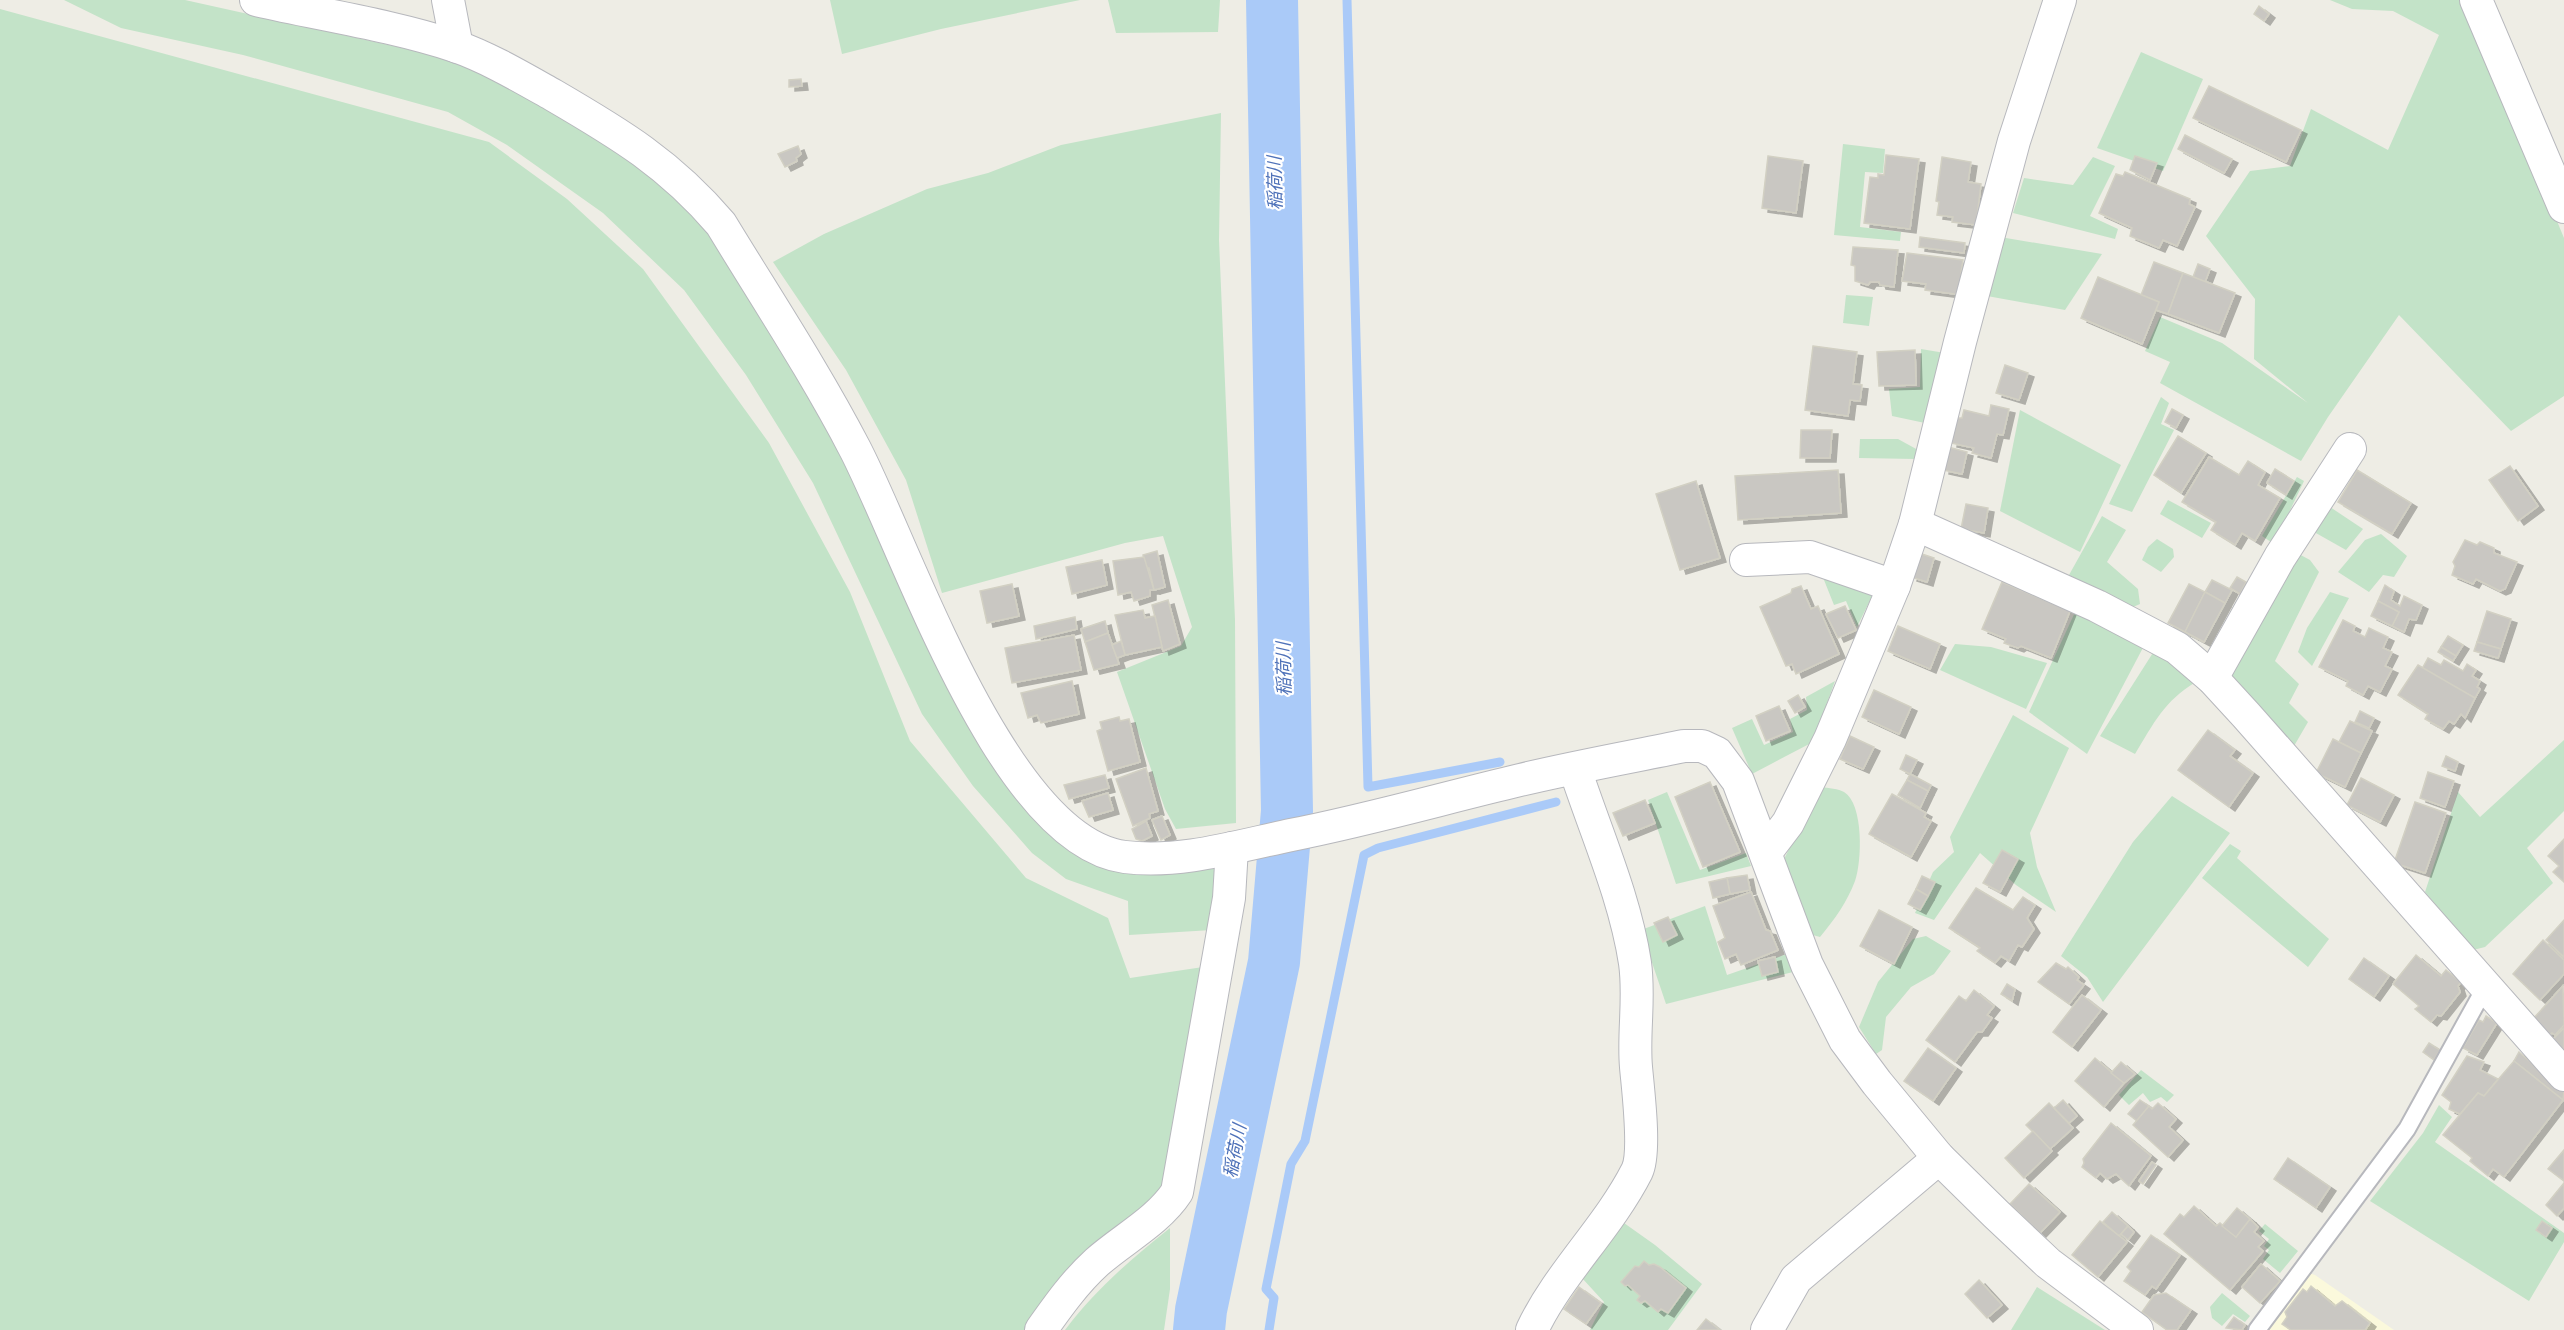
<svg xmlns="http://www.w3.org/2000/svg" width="2564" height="1330" viewBox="0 0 2564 1330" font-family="Inter,'Noto Sans JP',sans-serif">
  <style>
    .commercial { fill: #fbf9dc }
    .green { fill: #c3e3c8 }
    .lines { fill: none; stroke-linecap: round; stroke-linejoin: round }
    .stream { stroke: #aacaf8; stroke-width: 9 }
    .river { stroke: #aacaf8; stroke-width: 52 }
    .building { fill: #c9c7c2; stroke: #d2d0c3; stroke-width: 1.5; filter: url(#shadow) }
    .lane-casing { stroke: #b7b8bd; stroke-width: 20 }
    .street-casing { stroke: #b7b8bd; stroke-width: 34 }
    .lane { stroke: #fff; stroke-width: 16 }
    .street { stroke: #fff; stroke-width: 32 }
    .labels { text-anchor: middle; stroke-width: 4.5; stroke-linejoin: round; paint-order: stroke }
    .water-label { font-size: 18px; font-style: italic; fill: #4f72b9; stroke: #fff }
  </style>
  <defs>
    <filter id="shadow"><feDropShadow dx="6" dy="4" stdDeviation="0" flood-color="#0004"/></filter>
  </defs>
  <rect width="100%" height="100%" fill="#eeede5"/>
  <path class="commercial" d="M2309,1273L2315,1275L2394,1330H2267Z"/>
  <g class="green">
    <path d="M64,0H185L457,60L556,111L629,155L705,226L742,281L840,449L974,736L1003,780L1033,819L1097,864L1125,871L1212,865L1218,873L1212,930L1129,935L1128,901L1066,879L1032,853L973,786L922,714L813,483L746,375L684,290L603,213L507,145L448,112L243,55L121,28Z"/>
    <path d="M830,0H1080L941,29L842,54Z"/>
    <path d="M1108,0H1220L1218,32L1116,33Z"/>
    <path d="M2330,0H2465L2564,238V396L2511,431L2399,315L2328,417L2301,461L2160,383L2170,362L2145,351L2160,317L2222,343L2308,403L2254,359L2255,299L2206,236L2250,171L2290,166L2311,109L2388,150L2439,35L2393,11L2352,9Z"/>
    <path d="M0,9L489,142L567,199L643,269L769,443L850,592L910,741L1026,878L1108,918L1130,978L1203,967L1168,1180L1158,1196L1069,1271L1025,1330H0Z"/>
    <path d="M2141,52L2203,79L2163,171L2097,148Z"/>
    <path d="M1221,113L1219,240L1235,620L1236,823L1176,829L1165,809L1117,672L1181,646L1192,627L1163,536L1125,543L942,593L906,480L846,370L773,262L824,234L927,189L988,173L1061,145Z"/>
    <path d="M1843,144L1885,149L1883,173L1865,172L1860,227L1901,232L1900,241L1834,235Z"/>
    <path d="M2093,157L2115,166L2090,216L2118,229L2115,239L2013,213L2024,178L2073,185Z"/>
    <path d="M2000,237L2102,254L2065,310L1987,296Z"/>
    <path d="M1846,295L1873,297L1869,326L1843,323Z"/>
    <path d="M1921,349L1945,353L1925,423L1892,416L1889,389L1920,387Z"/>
    <path d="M2161,397L2169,403L2161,424L2174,430L2132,512L2109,504Z"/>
    <path d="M2020,410L2121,465L2080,552L2000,511Z"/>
    <path d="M1860,439H1898L1918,450L1915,459L1859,458Z"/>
    <path d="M2297,477L2304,481L2274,544L2262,536Z"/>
    <path d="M2168,500L2211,523L2202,538L2160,514Z"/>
    <path d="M2324,503L2363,529L2346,550L2307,528Z"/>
    <path d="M2102,516L2126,530L2107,562L2138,589L2140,604L2133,607L2069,575Z"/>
    <path d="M2381,534L2407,556L2394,577L2383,575L2369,592L2338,572L2365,540Z"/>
    <path d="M2157,539L2173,549L2174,557L2161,572L2142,560L2148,547Z"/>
    <path d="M2295,552L2310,560L2319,572L2275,661L2299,684L2289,703L2308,722L2294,746L2225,672Z"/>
    <path d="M1822,575L1874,592L1857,627L1846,601L1834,605Z"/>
    <path d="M2330,592L2349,598L2312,666L2298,652L2307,628Z"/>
    <path d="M2077,608L2146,642L2087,754L2029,712Z"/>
    <path d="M1955,644L1991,647L2047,663L2026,709L1940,670Z"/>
    <path d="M2156,648L2196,682C2164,701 2154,723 2135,754L2100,736Z"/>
    <path d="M1835,681L1813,742L1752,774L1732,728L1752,719L1764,745L1793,732L1790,719L1807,710L1806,697Z"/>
    <path d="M2013,715L2069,748L2030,833L2037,867L2056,912L2016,885L1980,853L1934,920L1915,913L1933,872L1954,852L1950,837Z"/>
    <path d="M2564,740V811L2527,848L2553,883L2485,947L2473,950L2425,892L2458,792L2480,817Z"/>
    <path d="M1821,787C1828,788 1839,789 1844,792C1864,804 1862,862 1855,881C1847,902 1835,919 1820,937L1809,934L1784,859Z"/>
    <path d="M1667,792L1700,870L1746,853L1751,866L1676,884L1648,800Z"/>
    <path d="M2172,796L2230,833L2103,1002L2087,977L2061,956L2133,842Z"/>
    <path d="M2230,844L2241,851L2237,858L2329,939L2308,967L2202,878Z"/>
    <path d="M1705,906L1727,975L1787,954L1793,972L1666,1004L1641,930Z"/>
    <path d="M1926,936L1951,951L1934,974L1911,987L1886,1017L1882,1050L1876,1054L1859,1027L1878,982L1913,939Z"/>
    <path d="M2141,1070L2174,1095L2167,1102L2161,1097L2150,1102L2143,1093L2129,1105L2119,1095Z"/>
    <path d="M2439,1105L2452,1117L2435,1142L2564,1233V1242L2529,1301L2370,1201L2423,1133Z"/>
    <path d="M1624,1223L1655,1245L1702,1284L1668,1330H1590L1604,1302L1582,1278Z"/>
    <path d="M2265,1224L2298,1251L2280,1273L2263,1259L2269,1250L2264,1246L2269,1239L2259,1231Z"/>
    <path d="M1170,1228V1289L1164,1330H1065C1095,1290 1131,1259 1170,1228Z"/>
    <path d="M2037,1287L2105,1330H2011Z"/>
    <path d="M2222,1293L2250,1316L2245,1322L2233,1314L2222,1326L2212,1318L2210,1307Z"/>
  </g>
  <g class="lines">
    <g class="stream">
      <path d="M1347,0L1368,787L1500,762"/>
      <path d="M1269,1330L1274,1298L1266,1289L1291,1164L1305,1141L1364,855L1378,848L1556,802"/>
    </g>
    <path class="river" d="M1199,1330L1201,1310L1274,962L1287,811L1272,0"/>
  </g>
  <g class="building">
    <path d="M2259,6L2269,14L2264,21L2254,14Z"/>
    <path d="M801,79L802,86L789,87V80Z"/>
    <path d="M2209,86L2301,130L2286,162L2193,118Z"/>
    <path d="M2185,135L2232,159L2224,173L2178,149Z"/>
    <path d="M798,146L801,154L796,158L797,161L785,167L778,154Z"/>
    <path d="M1886,155L1919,159L1910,229L1864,223L1870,177L1878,178V174L1884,175Z"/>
    <path d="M1768,156L1803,161L1796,213L1762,208Z"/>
    <path d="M2135,156L2157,163L2150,180L2130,170Z"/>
    <path d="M1942,157L1971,162L1968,182L1981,184L1976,225L1952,222L1953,217L1937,215L1939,202L1936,201Z"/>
    <path d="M2125,172L2190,199L2189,204L2195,207L2177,246L2163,240L2159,248L2130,236L2132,228L2099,213L2116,174L2123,176Z"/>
    <path d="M1920,237L1965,243L1964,253L1919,247Z"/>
    <path d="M1853,247L1898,250L1894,287L1880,285L1879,282H1870L1868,285L1855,281V266L1851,265Z"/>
    <path d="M1907,253L1963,260L1961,273L1965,276L1962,295L1925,290L1926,284L1902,281Z"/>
    <path d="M2154,262L2183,273L2168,314L2156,310L2159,302L2141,295Z"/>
    <path d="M2198,264L2210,269L2205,282L2193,277Z"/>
    <path d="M2183,273L2235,293L2219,333L2168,314Z"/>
    <path d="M2098,277L2159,302L2142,344L2081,318Z"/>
    <path d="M1813,346L1857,352L1853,384L1862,385L1860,401L1850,400L1848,416L1805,410Z"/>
    <path d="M1915,350L1916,385L1879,386L1877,352Z"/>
    <path d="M2005,365L2028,373L2019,400L1996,393Z"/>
    <path d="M1991,405L2009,409L2003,435L1997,434L1991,458L1972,453L1974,448L1951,443L1957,418H1962L1964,410L1989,416Z"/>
    <path d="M2172,409L2183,415L2176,428L2165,422Z"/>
    <path d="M1801,430H1832L1830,458H1800Z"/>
    <path d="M2178,436L2206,453L2181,493L2154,475Z"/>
    <path d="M1948,447L1967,452L1962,474L1943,470Z"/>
    <path d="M2209,457L2239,475L2248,461L2265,472L2258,485L2280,498L2255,541L2242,533L2235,545L2211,530L2216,522L2182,502Z"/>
    <path d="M2510,466L2538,506L2518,521L2489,480Z"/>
    <path d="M2275,469L2294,481L2286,495L2267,483Z"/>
    <path d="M1838,470L1841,513L1738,520L1735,476Z"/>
    <path d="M2357,470L2411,503L2392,534L2338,502Z"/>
    <path d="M1696,481L1720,558L1680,570L1656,494Z"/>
    <path d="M1966,504L1988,508L1984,533L1961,529Z"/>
    <path d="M2465,540L2477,545L2480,542L2494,548V553L2517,562L2505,589L2500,591L2476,579L2473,584L2452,575L2455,566L2453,562Z"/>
    <path d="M1157,551L1165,587L1154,590L1149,568H1146L1143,555Z"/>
    <path d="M1919,553L1934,558L1927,582L1911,577Z"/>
    <path d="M1144,557L1154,590H1150V596L1134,601L1131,592L1118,595L1113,561Z"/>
    <path d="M1102,560L1107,585L1072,594L1066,567Z"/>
    <path d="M2237,577L2246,582L2240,594L2230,588Z"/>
    <path d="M2212,580L2232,590L2225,603L2205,592Z"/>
    <path d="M2002,582L2070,611L2051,658L2021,646L2018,648L2004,643L2006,639L1982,629Z"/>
    <path d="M1012,584L1019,616L987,623L980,591Z"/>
    <path d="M2189,584L2205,592L2185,632L2168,623Z"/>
    <path d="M2385,585L2394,591L2391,600L2400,606L2404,596L2422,605L2416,620L2409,619L2404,632L2392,626L2399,612L2378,601Z"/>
    <path d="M1801,586L1811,609L1818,606L1839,654L1796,674L1792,664L1786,666L1760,607L1791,593L1792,589Z"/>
    <path d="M2205,592L2225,603L2204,642L2185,632Z"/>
    <path d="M1168,600L1180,644L1163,651L1152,605Z"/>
    <path d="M2378,601L2399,612L2392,626L2371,616Z"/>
    <path d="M1845,606L1856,630L1838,638L1826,614Z"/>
    <path d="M1143,610L1145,618L1155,616L1162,647L1125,655L1115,615Z"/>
    <path d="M2487,611L2511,619L2501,649L2477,642Z"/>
    <path d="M1075,617L1077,629L1036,639L1034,626Z"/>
    <path d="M2343,620L2355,626L2353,631L2365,637L2369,628L2388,637L2383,648L2392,652L2385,666L2392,669L2380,692L2368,686L2363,695L2346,686L2348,681L2319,667Z"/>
    <path d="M1105,621L1108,633L1085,642L1081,629Z"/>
    <path d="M1898,626L1940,644L1930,669L1888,651Z"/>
    <path d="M1108,633L1119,664L1094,670L1085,642Z"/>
    <path d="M1074,635L1081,670L1012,683L1005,648Z"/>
    <path d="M2448,636L2463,645L2456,656L2441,647Z"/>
    <path d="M1121,641L1125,655L1117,658L1112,645Z"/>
    <path d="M2477,642L2501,649L2498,658L2474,651Z"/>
    <path d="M2441,647L2456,656L2453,661L2438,652Z"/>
    <path d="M2428,658L2441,665L2444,660L2463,671L2467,664L2476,670L2472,676L2480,681L2477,687L2480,689L2475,698L2422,669Z"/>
    <path d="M2418,665L2475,698L2465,718L2461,714L2454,724L2449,721L2443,729L2425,719L2428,714L2398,695Z"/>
    <path d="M1072,681L1079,714L1041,723L1037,715L1028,718L1021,693Z"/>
    <path d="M1874,690L1911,707L1899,734L1862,717Z"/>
    <path d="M1798,695L1805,707L1795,713L1788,701Z"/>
    <path d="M1779,706L1790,731L1766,741L1756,716Z"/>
    <path d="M2360,711L2374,718L2369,728L2355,722Z"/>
    <path d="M1119,717L1120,721L1129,719L1140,762L1108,771L1097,731L1102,729L1100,722Z"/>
    <path d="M2350,721L2372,731L2361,753L2339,742Z"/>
    <path d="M2208,730L2235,750L2230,756L2253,773L2229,807L2178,770Z"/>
    <path d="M1850,736L1874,747L1863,769L1840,759Z"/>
    <path d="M2333,739L2361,753L2345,787L2316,773Z"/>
    <path d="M1906,755L1917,760L1910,774L1900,769Z"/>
    <path d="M2446,756L2458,762L2455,771L2442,766Z"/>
    <path d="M1146,768L1158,811L1149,814L1150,818L1133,826L1116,779Z"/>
    <path d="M2428,772L2454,781L2445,807L2420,798Z"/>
    <path d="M1910,774L1931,785L1928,791L1907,780Z"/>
    <path d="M1105,775L1109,788L1069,799L1064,785Z"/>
    <path d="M2361,778L2394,795L2380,822L2347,805Z"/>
    <path d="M1907,780L1928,791L1920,808L1898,795Z"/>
    <path d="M1710,782L1740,852L1703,867L1675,797Z"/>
    <path d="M1108,793L1113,810L1089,817L1082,801Z"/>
    <path d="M1892,794L1926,813L1924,817L1931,821L1911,857L1869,834Z"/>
    <path d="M1645,800L1655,823L1623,836L1613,813Z"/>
    <path d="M2415,802L2446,813L2425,873L2394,863Z"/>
    <path d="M1162,816L1170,835L1161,840L1152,820Z"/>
    <path d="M1146,821L1152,836L1142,841L1136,839L1132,829Z"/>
    <path d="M2564,839V882L2553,872L2559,866L2548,856Z"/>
    <path d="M2002,850L2018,859L2000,892L1983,883Z"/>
    <path d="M1747,875L1750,890L1730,894L1727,878Z"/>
    <path d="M1922,876L1935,882L1928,896L1916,889Z"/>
    <path d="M1727,878L1730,894L1713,898L1709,882Z"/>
    <path d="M1976,888L2013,910L2023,897L2035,905L2027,918L2034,929L2022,947L2018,945L2009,961L2001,956L1995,963L1977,951L1980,948L1949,928Z"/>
    <path d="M1916,889L1928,896L1920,910L1908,904Z"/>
    <path d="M1751,892L1766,930L1770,931L1778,950L1741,965L1736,954L1725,959L1718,942L1725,938L1713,906Z"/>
    <path d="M1879,910L1912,927L1894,964L1860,946Z"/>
    <path d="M1668,917L1677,935L1663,942L1654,923Z"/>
    <path d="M2564,920V957L2546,940Z"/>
    <path d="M2543,940L2564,960V974L2540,1000L2513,974Z"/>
    <path d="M2416,955L2441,976L2446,970L2461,982L2458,986L2460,992L2441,1016L2437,1015L2431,1022L2415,1009L2419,1006L2393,984Z"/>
    <path d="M1775,957L1778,972L1762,976L1758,961Z"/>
    <path d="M2364,958L2389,976L2374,997L2349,979Z"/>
    <path d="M2056,963L2066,969L2068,967L2079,977L2077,980L2084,985L2069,1004L2038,982Z"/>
    <path d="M2007,984L2015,989L2012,1001L2001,994Z"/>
    <path d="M2563,986L2564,1025L2555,1035L2552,1033L2548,1036L2532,1020Z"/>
    <path d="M1974,990L1994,1006L1987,1015L1992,1018L1982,1032H1977L1955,1062L1926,1040L1959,996L1966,1001Z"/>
    <path d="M2082,995L2101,1010L2072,1047L2053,1032Z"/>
    <path d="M2486,1016L2497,1023L2477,1055L2463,1048L2479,1020L2483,1022Z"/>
    <path d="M2564,1028V1051L2552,1040Z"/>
    <path d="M2429,1043L2440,1050L2434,1060L2423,1052Z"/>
    <path d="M1928,1048L1956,1068L1933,1101L1904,1081Z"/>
    <path d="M2519,1052L2564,1091L2563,1100L2514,1061Z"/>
    <path d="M2467,1056L2484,1062L2480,1070L2498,1079L2484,1096L2478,1093L2460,1114L2449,1109L2451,1102L2442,1095Z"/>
    <path d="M2095,1058L2124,1083L2104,1107L2075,1081Z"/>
    <path d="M2514,1061L2563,1100L2504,1177L2493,1169L2488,1176L2470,1161L2472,1158L2443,1135L2478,1093L2484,1096Z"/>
    <path d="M2121,1062L2135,1074L2124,1083L2111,1073Z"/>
    <path d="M2063,1100L2077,1116L2069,1123L2054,1108Z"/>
    <path d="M2140,1100L2149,1106L2137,1121L2128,1114Z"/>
    <path d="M2049,1103L2073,1128L2050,1149L2026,1125Z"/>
    <path d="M2158,1103L2176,1119L2169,1127L2183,1140L2168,1157L2133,1125L2149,1106L2152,1109Z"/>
    <path d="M2111,1123L2151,1156L2129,1186L2116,1174L2107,1179L2100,1173L2096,1178L2082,1167L2084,1163L2083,1159Z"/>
    <path d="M2033,1131L2052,1151L2024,1178L2005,1158Z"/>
    <path d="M2564,1150V1181L2548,1169Z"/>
    <path d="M2288,1158L2330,1187L2316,1208L2274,1179Z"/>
    <path d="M2152,1162L2156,1165L2143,1184L2139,1181Z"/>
    <path d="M2564,1183V1208L2557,1216L2546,1205Z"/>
    <path d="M2029,1184L2060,1212L2040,1233L2010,1204Z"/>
    <path d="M2194,1206L2216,1226L2220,1223L2236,1237L2250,1219L2258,1227L2254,1232L2264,1241L2258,1247L2263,1251L2230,1290L2164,1234L2180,1214L2184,1217Z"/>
    <path d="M2237,1208L2250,1219L2236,1237L2222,1226Z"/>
    <path d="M2112,1212L2128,1226L2119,1236L2103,1222Z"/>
    <path d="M2100,1221L2127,1242L2098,1277L2072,1255Z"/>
    <path d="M2542,1221L2552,1228L2546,1237L2536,1230Z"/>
    <path d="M2128,1226L2134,1232L2128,1240L2121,1234Z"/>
    <path d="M2151,1235L2180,1255L2156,1289L2152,1286L2145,1295L2124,1281L2131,1271L2127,1267Z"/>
    <path d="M1644,1261L1649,1265L1654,1264L1660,1267L1686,1288L1668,1313L1661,1309L1658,1312L1645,1301L1641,1303L1637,1300L1640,1296L1628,1285L1625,1286L1621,1282L1635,1266L1639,1267Z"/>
    <path d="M2261,1264L2280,1281L2260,1303L2242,1287Z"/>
    <path d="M1979,1280L2002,1305L1987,1318L1965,1294Z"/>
    <path d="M2311,1286L2335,1306L2342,1301L2370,1323L2365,1330H2291L2282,1324L2287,1317L2285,1312L2303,1289L2307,1292Z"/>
    <path d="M1579,1287L1601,1303L1586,1324L1564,1309Z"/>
    <path d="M2166,1293L2191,1310L2177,1330H2167L2142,1312L2154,1295Z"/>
    <path d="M2234,1317L2245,1325L2242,1330L2226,1328Z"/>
    <path d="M1706,1319L1720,1330H1697Z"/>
  </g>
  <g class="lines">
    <g class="lane-casing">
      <path id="lane" d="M2257,1330L2407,1129L2486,986"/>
    </g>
    <g class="street-casing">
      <g id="street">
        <path d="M256,0C322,15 391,25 455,46C489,58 521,77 553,95C620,134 670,164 721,224C766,298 815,372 855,449C907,549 1003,842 1125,857C1180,864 1238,846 1291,835C1368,820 1444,798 1520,780C1574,767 1630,757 1684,746H1702L1717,753L1738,781L1807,965L1845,1040L1877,1083L1939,1158L1996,1214L2048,1263L2137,1330"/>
        <path d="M448,0L457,47"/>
        <path d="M2476,0L2564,207"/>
        <path d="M1915,524L2097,606L2177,648L2212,678L2246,715L2564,1075"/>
        <path d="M1746,560L1810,557L1894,586"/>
        <path d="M2212,678L2280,557L2350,449"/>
        <path d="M1766,852L1788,823L1830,739L1894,586L1915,524L1960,342L2014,141L2060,0"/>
        <path d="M1041,1330C1058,1306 1075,1282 1097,1262C1123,1239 1158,1221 1177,1192L1229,898L1232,848"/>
        <path d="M1532,1330C1559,1273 1608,1228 1637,1171C1646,1152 1638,1090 1636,1067C1633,1033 1640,998 1635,963C1625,897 1596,833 1575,769"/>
        <path d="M1767,1330L1796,1279L1939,1158"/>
      </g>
    </g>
    <use href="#lane" class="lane"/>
    <use href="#street" class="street"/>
  </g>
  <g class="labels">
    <g class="water-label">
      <text transform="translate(1275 183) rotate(-91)" y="6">稲荷川</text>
      <text transform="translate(1284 669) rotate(-91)" y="6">稲荷川</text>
      <text transform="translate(1235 1151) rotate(-79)" y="6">稲荷川</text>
    </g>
  </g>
</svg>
